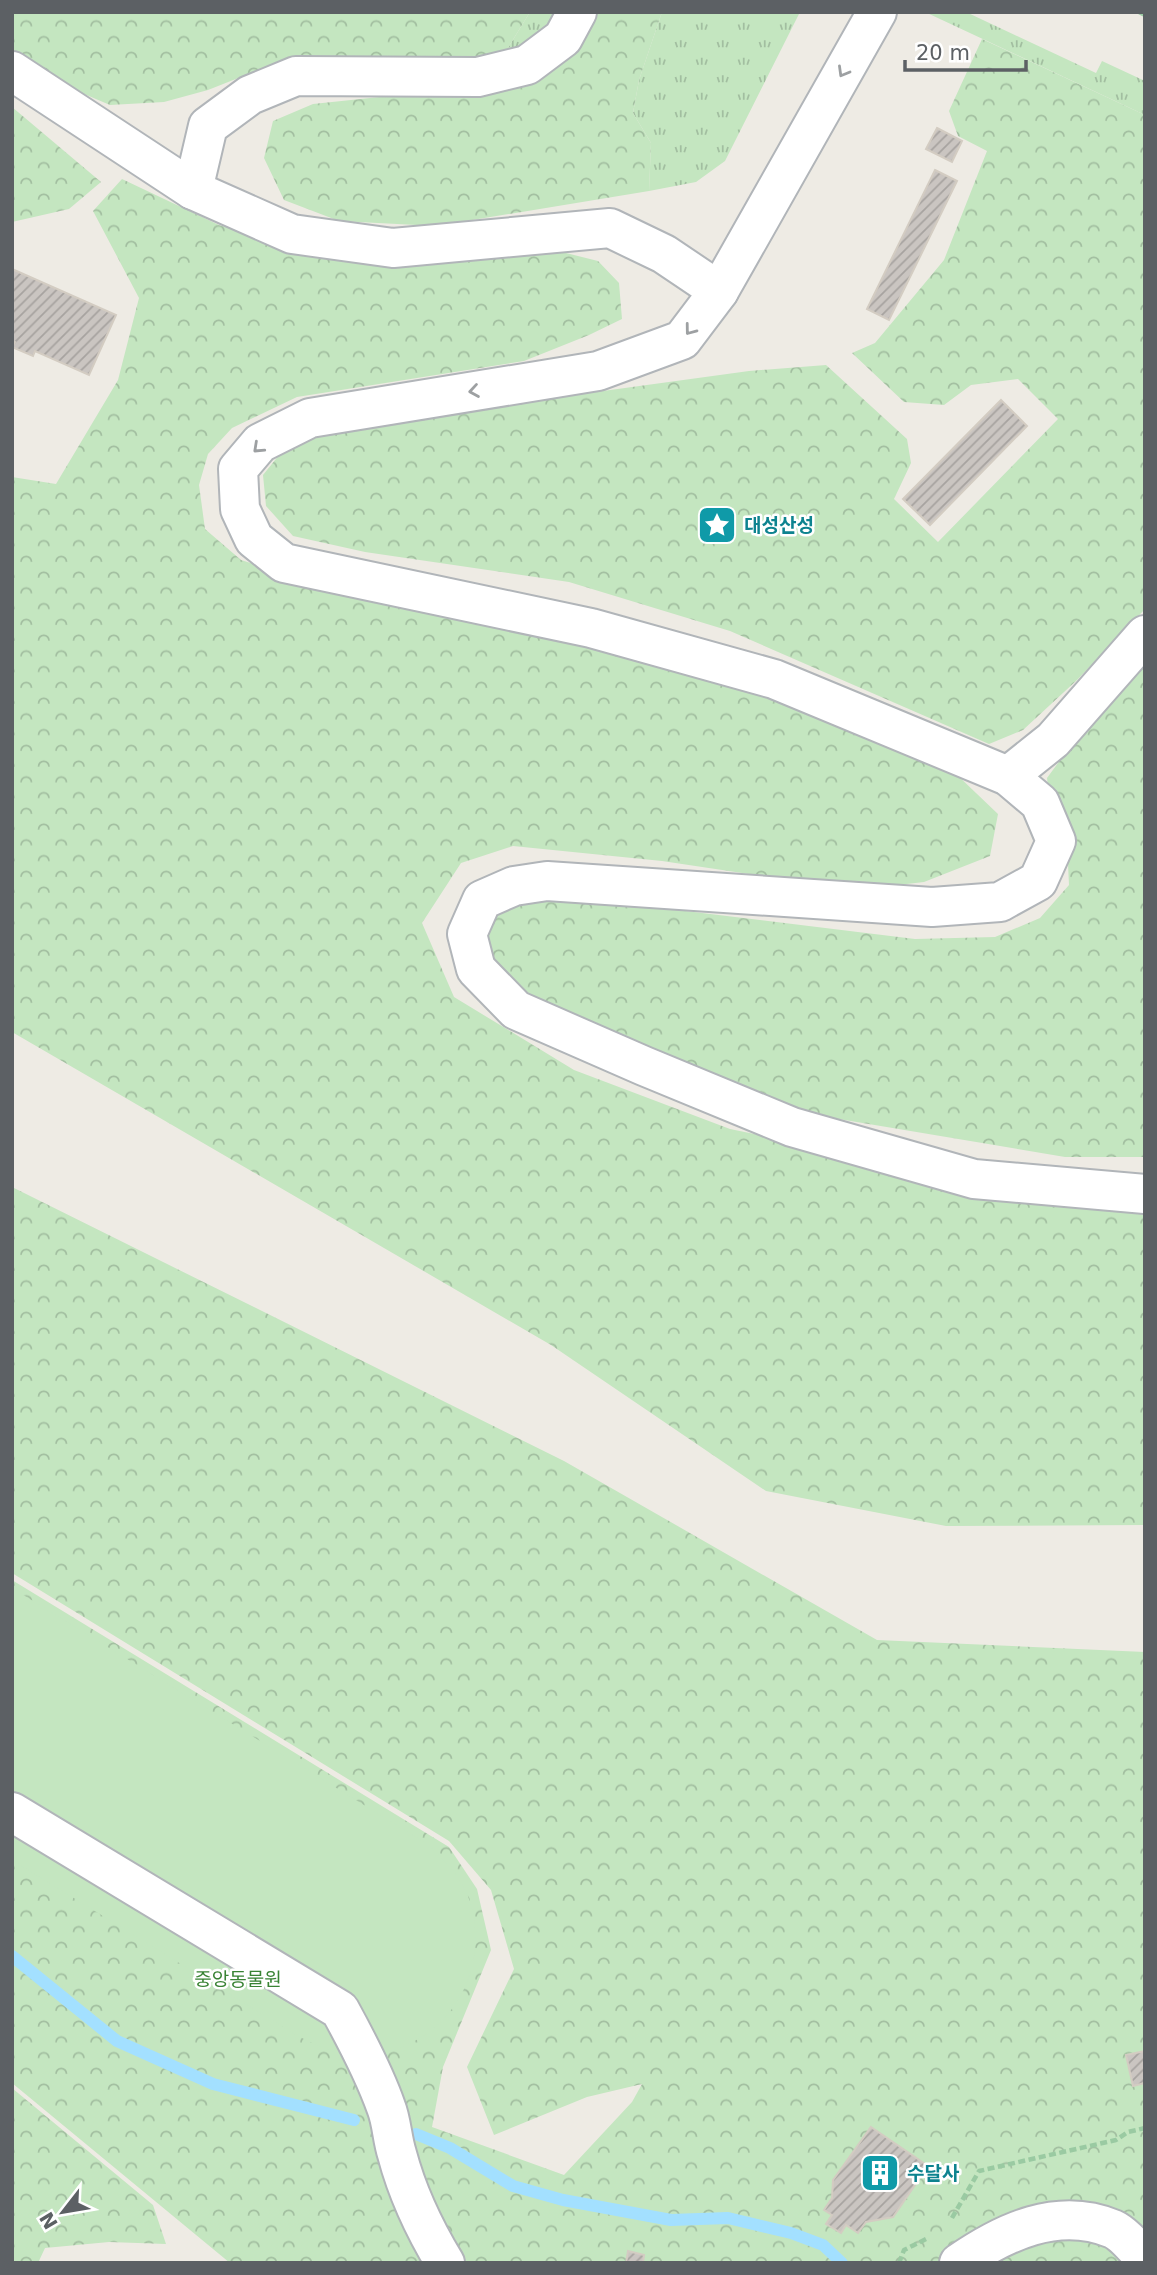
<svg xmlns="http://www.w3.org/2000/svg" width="1157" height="2275" viewBox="0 0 1157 2275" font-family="'DejaVu Sans','Noto Sans KR',sans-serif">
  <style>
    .grass { fill: url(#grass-tufts) }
    .forest { fill: url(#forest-crowns) }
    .pitch { fill: #c4e6c0 }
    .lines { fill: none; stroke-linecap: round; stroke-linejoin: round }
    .stream { stroke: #a3e0ff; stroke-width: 12 }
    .building { fill: url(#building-hatch); stroke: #d3ccc2; stroke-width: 2 }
    .minor-casing { stroke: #b1b5b9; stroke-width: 42 }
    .path { stroke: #9acaa2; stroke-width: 4.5; stroke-dasharray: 7 3.5; stroke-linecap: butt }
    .minor { stroke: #fff; stroke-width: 38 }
    .oneway { stroke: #9da0a2 }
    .labels { text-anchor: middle; stroke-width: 5; stroke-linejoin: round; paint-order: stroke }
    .culture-label { font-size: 19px; font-weight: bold; fill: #0d838f; stroke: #fff; text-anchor: start }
    .park-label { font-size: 19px; fill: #398334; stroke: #fff }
  </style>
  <defs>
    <pattern id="grass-tufts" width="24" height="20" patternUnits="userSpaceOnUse" patternTransform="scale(1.75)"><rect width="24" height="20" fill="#c4e6c0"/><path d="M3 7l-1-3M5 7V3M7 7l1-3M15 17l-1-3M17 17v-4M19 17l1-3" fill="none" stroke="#a2bea0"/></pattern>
    <pattern id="forest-crowns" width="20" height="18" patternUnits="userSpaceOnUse" patternTransform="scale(1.75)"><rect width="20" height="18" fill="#c4e6c0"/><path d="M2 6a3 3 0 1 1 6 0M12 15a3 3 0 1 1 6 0" fill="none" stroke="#a2bea0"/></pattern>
    <pattern id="building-hatch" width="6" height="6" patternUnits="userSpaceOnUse" patternTransform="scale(1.75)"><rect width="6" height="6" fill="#cac5c1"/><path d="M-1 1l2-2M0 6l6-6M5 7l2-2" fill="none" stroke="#a7a3a0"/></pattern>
  </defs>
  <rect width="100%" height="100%" fill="#eeebe4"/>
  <g class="grass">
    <path d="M530,12H567L558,26L503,56Z"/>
    <path d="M662,12H800L725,161L696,182L649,191L651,143L633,113L639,80Z"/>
    <path d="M925,12H966L1096,73L1102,61L1145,81V115Z"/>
  </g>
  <g class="forest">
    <path d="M12,12H530L503,56L466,65L291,57L208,90L164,102L110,105L70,88L12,52Z"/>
    <path d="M595,12H662L639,80L633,113L651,143L649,191L436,226L339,221L284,200L264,158L273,121L313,104L540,80L587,37Z"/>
    <path d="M982,39L1145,115V609L1077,680L1023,730L989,744L730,631L569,582L365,552L293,536L266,506L263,475L288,444L339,427L749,371L826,365L907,439L911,463L894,499L938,542L1058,419L1018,379L971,385L944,405L904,402L852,353L875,343L944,260L987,151L958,136L949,111Z"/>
    <path d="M12,107L101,182L69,209L12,222Z"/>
    <path d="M122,179L219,225L291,244L457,257L562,252L598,261L619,283L622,319L589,335L524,361L297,397L232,428L208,454L199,485L205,529L241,560L316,584L444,609L785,699L954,772L998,814L990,856L924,882L855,890L662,861L513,846L461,863L422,923L454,997L574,1070L730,1129L1107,1206L1145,1208V1525L946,1526L766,1491L551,1345L12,1032V477L56,484L118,380L139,298L93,211Z"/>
    <path d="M1145,656V1157H1065L803,1113L521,1007L485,960L483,923L529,891L591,888L669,909L915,939L995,937L1040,918L1069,885L1067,843L1051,809L1047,778L1108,695Z"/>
    <path d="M12,1187L564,1461L877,1640L1145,1652V2263H230L12,2083V1580L449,1847L477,1889L491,1950L443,2067L432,2127L564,2175L632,2102L642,2084L587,2097L494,2135L467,2067L514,1969L491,1890L449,1841L12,1573Z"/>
    <path d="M12,2088L153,2205L166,2244L109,2242L45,2248L38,2263H12Z"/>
  </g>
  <path class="pitch" d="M12,1588L424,1842C445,1859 464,1879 471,1905C493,1986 431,2063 346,2054C328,2052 312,2043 296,2035L12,1860Z"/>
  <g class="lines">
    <g class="stream">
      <path d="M12,1956L117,2041L213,2084L354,2120"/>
      <path d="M416,2134L450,2148L513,2186L563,2200L671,2220L728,2218L791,2233L823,2245L842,2263"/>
    </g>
  </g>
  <g class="building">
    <path d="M937,128L962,141L952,162L926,149Z"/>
    <path d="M935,170L957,181L889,320L867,309Z"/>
    <path d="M12,269L116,315L89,375L35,351L33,356L12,347L15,342L12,340Z"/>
    <path d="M1001,400L1027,426L930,525L903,499Z"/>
    <path d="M1145,2051V2083L1133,2086L1126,2055Z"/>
    <path d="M871,2127L928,2166L893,2217L866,2222L858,2233L846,2225L841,2233L826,2224L832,2215L824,2210L832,2198L833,2180Z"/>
    <path d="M628,2251L644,2255L643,2263H626Z"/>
  </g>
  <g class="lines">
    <g class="minor-casing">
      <g id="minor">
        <path d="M877,12L719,291L682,340L598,371L310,418L260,443L238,469L240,509L254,539L284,563L591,628L774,679L1008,776L1040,803L1056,841L1038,881L1000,902L932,907L547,881L514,886L482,900L467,934L476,969L516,1010L644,1066L792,1127L974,1179L1145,1194"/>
        <path d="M12,71L193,190L292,234L393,248L610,228L664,254L719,291"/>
        <path d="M193,190L208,126L250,95L296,76L478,77L527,65L563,38L577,12"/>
        <path d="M1008,776L1053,740L1145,635"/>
        <path d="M12,1812L340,2010C357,2041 374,2073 386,2107C392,2122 392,2139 397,2154C407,2192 425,2230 445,2263"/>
        <path d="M959,2263C1004,2232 1058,2206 1113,2229C1124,2234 1136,2249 1145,2259"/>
      </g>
    </g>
    <g class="path">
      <path d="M1139,12L1145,15"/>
      <path d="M952,2218L979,2171L1116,2140L1128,2132L1145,2128"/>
      <path d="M899,2263L904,2250L926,2239"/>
    </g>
    <use href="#minor" class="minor"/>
  </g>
  <defs><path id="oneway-chevron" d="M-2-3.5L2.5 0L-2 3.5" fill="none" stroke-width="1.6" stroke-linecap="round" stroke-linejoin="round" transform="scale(1.75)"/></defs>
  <g class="oneway">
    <use href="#oneway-chevron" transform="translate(843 72) rotate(120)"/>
    <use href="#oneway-chevron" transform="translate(690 330) rotate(127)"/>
    <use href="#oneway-chevron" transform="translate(474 391) rotate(171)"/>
    <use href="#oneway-chevron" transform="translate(258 448) rotate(137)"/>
  </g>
  <defs>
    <g id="sight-square" transform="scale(2.0125)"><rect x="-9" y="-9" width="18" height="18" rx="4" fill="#0f9aa8" stroke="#fff"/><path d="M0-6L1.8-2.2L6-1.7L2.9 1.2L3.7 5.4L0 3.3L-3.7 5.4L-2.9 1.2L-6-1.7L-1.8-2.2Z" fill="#fff"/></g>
    <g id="building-square" transform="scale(2.0125)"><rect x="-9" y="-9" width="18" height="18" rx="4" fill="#0f9aa8" stroke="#fff"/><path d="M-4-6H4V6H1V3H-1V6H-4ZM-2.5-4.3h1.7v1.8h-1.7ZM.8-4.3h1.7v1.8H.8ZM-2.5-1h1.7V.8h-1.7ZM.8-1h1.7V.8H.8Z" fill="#fff"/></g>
  </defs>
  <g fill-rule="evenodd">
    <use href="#sight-square" x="717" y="525"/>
    <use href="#building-square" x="880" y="2173"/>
  </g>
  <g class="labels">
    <g class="culture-label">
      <text x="744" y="532">대성산성</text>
      <text x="907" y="2180">수달사</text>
    </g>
    <g class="park-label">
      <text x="238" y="1986">중앙동물원</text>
    </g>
  </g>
  <rect width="1157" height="2275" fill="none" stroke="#5c6064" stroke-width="28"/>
  <g transform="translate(63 2212) rotate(239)" stroke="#ffffff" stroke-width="5" paint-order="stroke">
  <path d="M0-5L12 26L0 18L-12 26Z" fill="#5c6064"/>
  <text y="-10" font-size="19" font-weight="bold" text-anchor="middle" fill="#5c6064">N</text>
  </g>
  <path d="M905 60v10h121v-10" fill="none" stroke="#5c6064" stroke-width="3.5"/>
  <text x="916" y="60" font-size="21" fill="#5c6064" stroke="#ffffff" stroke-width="5" paint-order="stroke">20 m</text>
</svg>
